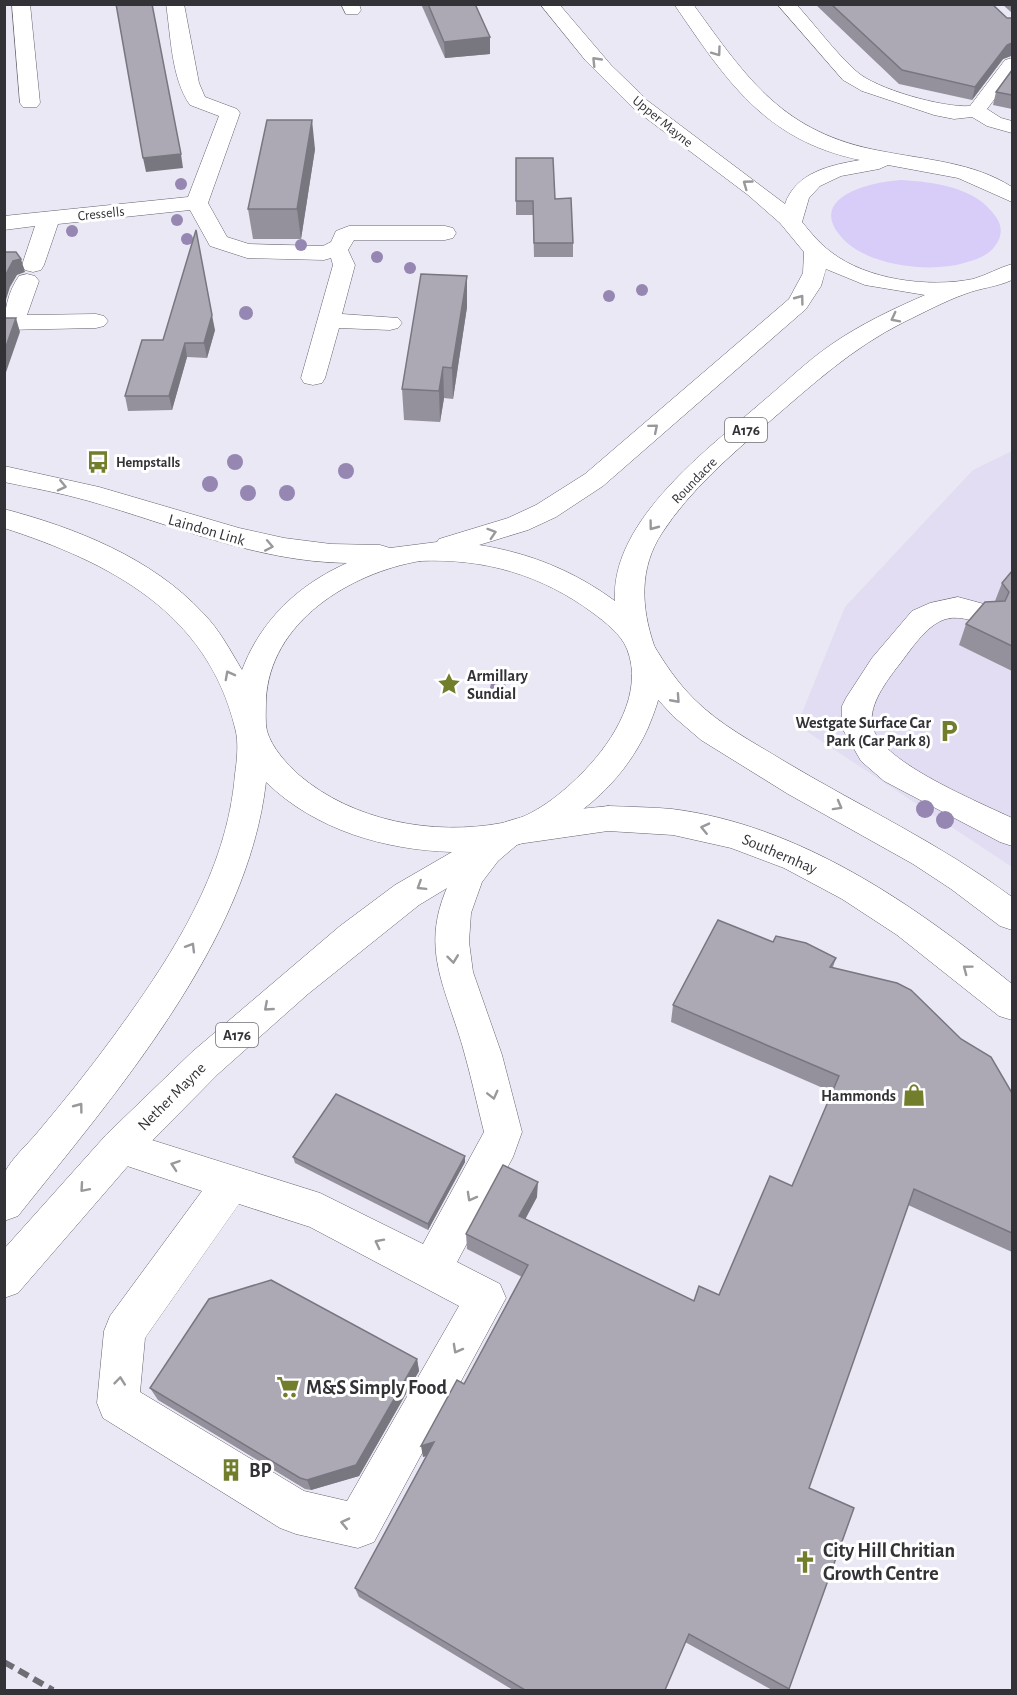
<svg xmlns="http://www.w3.org/2000/svg" width="1017" height="1695" viewBox="0 0 1017 1695" font-family="'Alegreya Sans',sans-serif">
  <style>
    .built { fill: #e2ddf2 }
    .green { fill: #d8ccf8 }
    .lines { fill: none; stroke-linecap: round; stroke-linejoin: round }
    .minor-casing { stroke: #64626d; stroke-width: 1 }
    .major-casing { stroke: #64626d; stroke-width: 1 }
    .minor { fill: #fff; fill-rule: evenodd }
    .major { fill: #fff; fill-rule: evenodd }
    .rail { stroke: #6e6d74; stroke-width: 6; stroke-dasharray: 11 6; stroke-linecap: butt }
    .tree { fill: #9587b2 }
    .wall { fill: #94919c }
    .shaded-wall { fill: #78767f }
    .building { fill: #aca9b5; stroke: #78767f; stroke-width: 1.5 }
    .oneway { stroke: #99989b }
    .labels { text-anchor: middle; stroke-width: 6; stroke-linejoin: round; paint-order: stroke }
    .far-street-label { font-size: 14px; fill: #333237; stroke: #fff }
    .far-poi-label { font-size: 14px; font-weight: bold; fill: #333237; stroke: #fff; text-anchor: start }
    .shield { fill: #fff; stroke: #707073; stroke-width: 1.5 }
    .shield-label { font-size: 15px; font-weight: bold; fill: #333237 }
    .street-label { font-size: 16px; fill: #333237; stroke: #fff }
    .poi-label { font-size: 16px; font-weight: bold; fill: #333237; stroke: #fff; text-anchor: end }
    .near-poi-label { font-size: 20px; font-weight: bold; fill: #333237; stroke: #fff; text-anchor: start }
  </style>
  <rect width="100%" height="100%" fill="#ebe8f5"/>
  <path class="built" d="M1012,451V867L797,725L845,607L973,470Z"/>
  <path class="green" d="M901,180C935,182 976,187 996,217C1003,227 1002,237 995,246C988,256 975,260 964,263C930,273 871,266 845,241C802,198 870,182 901,180Z"/>
  <g class="lines">
    <g class="minor-casing">
      <g id="minor">
        <path d="M12,4H30L40,103L37,107H23L20,103Z"/>
        <path d="M166,4H184L199,83L205,97L237,109L240,113L208,203L227,237L249,244L323,246L331,242L336,231L349,226H445L453,228L456,233L453,238L445,240H354L348,250L355,265L342,314L398,318L402,323L398,328L390,330L339,328L325,378L322,383L313,385L304,383L301,378L333,265L331,258L324,260L247,258L210,246L190,210L58,224L44,265L41,270L33,272L25,270L22,265L35,226L4,230V216L188,197L219,116L190,105C171,78 171,36 166,4Z"/>
        <path d="M341,4H359L361,10L358,14H346Z"/>
        <path d="M777,4H796C816,26 834,51 856,71C875,89 944,108 970,106L1005,60L1012,58V76L987,109L1001,118L1012,121V133L987,126L972,117L954,119L934,115L862,91L843,80Z"/>
        <path d="M27,274L35,276L39,281L27,315L96,314L104,316L108,321L104,326L96,328L4,330C4,312 8,291 19,276Z"/>
        <path d="M958,597L995,607L999,614L995,621C978,626 963,614 946,619C925,625 909,653 895,670C884,685 867,708 873,728C883,763 979,802 1012,818V846L1000,842L884,781L861,761L842,728V706L846,698L872,658L912,611L930,603Z"/>
        <path d="M643,641L653,644C665,664 677,682 694,699C720,725 753,742 784,761C861,807 941,844 1012,897V930L1000,926L951,889L913,864L788,794L701,740L673,716L651,692L628,651L633,644Z"/>
        <path d="M608,806C629,807 651,807 672,809C800,825 915,905 1012,984V1020L999,1016L897,935L842,899L784,868L731,848L673,835L608,831L518,844L498,861L482,882L471,913L469,942L473,972L502,1055L522,1132L513,1157L457,1262L500,1284L506,1298L374,1542L358,1548L296,1534L280,1528L103,1418L97,1403L104,1331L110,1316L202,1191L106,1159L101,1147L106,1135L120,1130L320,1193L423,1244L484,1132C477,1104 471,1076 463,1048C443,979 417,944 454,873C463,854 477,835 496,826C524,812 576,810 608,806ZM239,1204L310,1227L459,1306L347,1501L304,1491L140,1392L145,1338Z"/>
      </g>
    </g>
    <g class="major-casing">
      <path id="major" d="M540,4H559L611,65L648,101L785,204C796,172 831,165 860,160C764,140 726,80 674,4H693C748,80 783,133 881,151C926,160 973,162 1012,187V202L958,178L888,165L879,169L841,176L820,186L809,198L802,222C811,233 820,244 831,252C867,280 929,288 973,279C987,275 998,268 1012,264V280C997,287 980,288 965,294C945,301 923,313 904,322C852,348 812,385 769,422C731,455 690,490 662,533C639,568 641,607 654,645C658,656 661,668 661,680C661,697 654,713 648,728C622,786 570,828 511,847L510,850L419,905L308,994L218,1074L134,1159L18,1293L4,1298V1249L106,1135L192,1052L340,926L395,885L452,852C385,850 315,830 266,782C248,942 115,1094 18,1216L4,1221C4,1210 1,1180 5,1172C12,1158 27,1145 37,1133C63,1102 89,1070 113,1037C170,959 227,873 235,774C237,760 239,742 235,728C207,612 109,562 4,528V509C76,528 152,558 203,613C219,629 230,650 242,670C261,620 298,585 347,563C258,562 173,525 89,501C61,493 33,488 4,482V466L99,487L239,528L284,538L331,544L380,545L390,548L437,542L439,539L508,518L536,505L585,474L789,299L803,273L804,252L780,223L748,195L634,109L586,61ZM826,269L865,285L925,295C893,309 861,324 832,344C807,361 785,383 762,402C708,449 610,521 615,601C574,571 530,553 479,545L528,530L556,517L603,486L806,309L821,286ZM420,561C484,558 542,575 593,613C605,622 621,634 627,649C644,692 614,740 585,770C564,792 533,818 502,823C433,836 353,821 299,775C286,763 272,748 267,731C265,722 266,710 266,701C269,622 350,573 420,561Z"/>
    </g>
    <use href="#minor" class="minor"/>
    <use href="#major" class="major"/>
    <path class="rail" d="M4,1662L53,1690"/>
  </g>
  <g class="tree">
    <circle cx="181" cy="184" r="6"/>
    <circle cx="177" cy="220" r="6"/>
    <circle cx="72" cy="231" r="6"/>
    <circle cx="187" cy="239" r="6"/>
    <circle cx="301" cy="245" r="6"/>
    <circle cx="377" cy="257" r="6"/>
    <circle cx="410" cy="268" r="6"/>
    <circle cx="642" cy="290" r="6"/>
    <circle cx="609" cy="296" r="6"/>
    <circle cx="246" cy="313" r="7"/>
    <circle cx="235" cy="462" r="8"/>
    <circle cx="346" cy="471" r="8"/>
    <circle cx="210" cy="484" r="8"/>
    <circle cx="248" cy="493" r="8"/>
    <circle cx="287" cy="493" r="8"/>
    <circle cx="498" cy="688" r="8"/>
    <circle cx="925" cy="809" r="9"/>
    <circle cx="945" cy="820" r="9"/>
  </g>
  <g class="wall">
    <path d="M421,4H475L490,54L445,58Z"/>
    <path d="M815,4H992L1007,18H1012V57L1011,56L1003,59L972,100L899,84Z"/>
    <path d="M1002,4H1012V13Z"/>
    <path d="M1012,70V109L993,105L996,92Z"/>
    <path d="M315,149L301,239H253L248,209Z"/>
    <path d="M516,158L555,199L573,243V257H534L533,215H516Z"/>
    <path d="M467,276V307L453,399L444,398L440,422L404,420L402,389Z"/>
    <path d="M215,330L207,358L187,357L172,410L128,411L125,396L163,340Z"/>
    <path d="M1012,571V671L959,645L966,624L995,601L1002,583Z"/>
    <path d="M773,942L836,958L833,967L1012,1093V1252L908,1205L809,1488L789,1689L788,1690H772L685,1642L665,1690H513L359,1597L355,1588L426,1456L423,1457L464,1384L522,1277L467,1249L466,1234L537,1197L525,1219L694,1301L719,1295L792,1186L832,1092L671,1022L673,1005Z"/>
    <path d="M465,1156V1162L428,1230L295,1163L293,1157Z"/>
    <path d="M417,1359L419,1371L359,1476L311,1490L305,1489L158,1400L150,1388Z"/>
  </g>
  <g class="shaded-wall">
    <path d="M490,37V54L445,58L444,42Z"/>
    <path d="M1012,43L1011,56L1003,59L972,100L975,87L1007,45Z"/>
    <path d="M312,120L315,149L301,239L297,209Z"/>
    <path d="M181,154L183,168L146,172L143,158Z"/>
    <path d="M21,259L25,272L17,275L10,287L4,306V279L6,274L13,261Z"/>
    <path d="M467,276V307L453,399L452,368Z"/>
    <path d="M212,315L215,330L207,358L204,343Z"/>
    <path d="M16,318L20,332L4,378V352Z"/>
    <path d="M185,343L187,357L172,410L169,396Z"/>
    <path d="M443,367L444,398L440,422L439,391Z"/>
    <path d="M465,1156V1162L428,1230V1224Z"/>
    <path d="M538,1182L537,1197L519,1231V1216Z"/>
    <path d="M417,1359L419,1371L359,1476L311,1490L307,1480Z"/>
    <path d="M434,1442L435,1453L423,1457L421,1446Z"/>
  </g>
  <g class="building">
    <path d="M116,4H152L181,154L143,158Z"/>
    <path d="M428,4H475L490,37L444,42Z"/>
    <path d="M831,4H992L1007,18H1012V43L1007,45L975,87L902,70Z"/>
    <path d="M1012,70V95L996,92Z"/>
    <path d="M267,120H312L297,209H248Z"/>
    <path d="M516,158H553L555,199L571,198L573,243H534L533,201H516Z"/>
    <path d="M196,230L212,315L204,343H185L169,396H125L142,340H163Z"/>
    <path d="M4,252H16L21,259L13,261L6,274L4,279Z"/>
    <path d="M421,274L467,276L452,368L443,367L439,391L402,389Z"/>
    <path d="M4,318H16L4,352Z"/>
    <path d="M1012,571V646L966,624L985,602L1005,601L1009,592L1002,583Z"/>
    <path d="M718,920L773,942L776,936L806,943L836,958L830,967L897,983L911,990L961,1039L991,1057L1012,1093V1233L914,1189L809,1488L854,1508L789,1689L689,1634L665,1690H525L355,1588L434,1442L421,1446L457,1380L464,1384L528,1265L466,1234L503,1165L538,1182L519,1216L694,1301L699,1286L719,1295L770,1176L792,1186L839,1076L673,1005Z"/>
    <path d="M336,1094L465,1156L428,1224L293,1157Z"/>
    <path d="M271,1280L417,1359L356,1465L307,1480L300,1478L150,1388L209,1299Z"/>
  </g>
  <defs><path id="oneway-chevron" d="M-2-3.5L2.5 0L-2 3.5" fill="none" stroke-width="1.6" stroke-linecap="round" stroke-linejoin="round" transform="scale(1.5)"/></defs>
  <g class="oneway">
    <use href="#oneway-chevron" transform="translate(717 52) rotate(54)"/>
    <use href="#oneway-chevron" transform="translate(596 61) rotate(-134)"/>
    <use href="#oneway-chevron" transform="translate(747 184) rotate(-144)"/>
    <use href="#oneway-chevron" transform="translate(800 299) rotate(-53)"/>
    <use href="#oneway-chevron" transform="translate(895 318) rotate(153)"/>
    <use href="#oneway-chevron" transform="translate(654 428) rotate(-40)"/>
    <use href="#oneway-chevron" transform="translate(62 486) rotate(13)"/>
    <use href="#oneway-chevron" transform="translate(653 526) rotate(127)"/>
    <use href="#oneway-chevron" transform="translate(492 533) rotate(-18)"/>
    <use href="#oneway-chevron" transform="translate(269 546) rotate(11)"/>
    <use href="#oneway-chevron" transform="translate(229 675) rotate(-118)"/>
    <use href="#oneway-chevron" transform="translate(676 699) rotate(48)"/>
    <use href="#oneway-chevron" transform="translate(838 806) rotate(29)"/>
    <use href="#oneway-chevron" transform="translate(705 828) rotate(-167)"/>
    <use href="#oneway-chevron" transform="translate(421 886) rotate(148)"/>
    <use href="#oneway-chevron" transform="translate(191 947) rotate(-59)"/>
    <use href="#oneway-chevron" transform="translate(453 959) rotate(83)"/>
    <use href="#oneway-chevron" transform="translate(967 969) rotate(-143)"/>
    <use href="#oneway-chevron" transform="translate(268 1007) rotate(139)"/>
    <use href="#oneway-chevron" transform="translate(493 1095) rotate(76)"/>
    <use href="#oneway-chevron" transform="translate(79 1107) rotate(-53)"/>
    <use href="#oneway-chevron" transform="translate(175 1165) rotate(-161)"/>
    <use href="#oneway-chevron" transform="translate(84 1188) rotate(131)"/>
    <use href="#oneway-chevron" transform="translate(471 1197) rotate(119)"/>
    <use href="#oneway-chevron" transform="translate(379 1243) rotate(-153)"/>
    <use href="#oneway-chevron" transform="translate(457 1349) rotate(119)"/>
    <use href="#oneway-chevron" transform="translate(120 1381) rotate(-84)"/>
    <use href="#oneway-chevron" transform="translate(345 1523) rotate(-167)"/>
  </g>
  <defs>
    <g id="bus-bare" transform="scale(1.8)"><path d="M-5-6H5V4H4V6H2V4H-2V6H-4V4H-5ZM-3.5-4V0h7V-4ZM-3.5 1.2v1.5H-2V1.2ZM2 1.2v1.5H3.5V1.2Z" fill="#727e2b" stroke="#fff" stroke-width="2.5" paint-order="stroke"/></g>
    <g id="sight-bare" transform="scale(1.8)"><path d="M0-6L1.8-2.2L6-1.7L2.9 1.2L3.7 5.4L0 3.3L-3.7 5.4L-2.9 1.2L-6-1.7L-1.8-2.2Z" fill="#727e2b" stroke="#fff" stroke-width="2.5" paint-order="stroke"/></g>
    <g id="parking-bare" transform="scale(1.8)"><path d="M-3.5-5.5H1a3.5 3.5 0 0 1 0 7H-1V5.5H-3.5ZM-1-3.4V-.6H.8a1.4 1.4 0 0 0 0-2.8Z" fill="#727e2b" stroke="#fff" stroke-width="2.5" paint-order="stroke"/></g>
    <g id="shop-bare" transform="scale(1.8)"><path d="M-5-2.5h2.3a2.7 3.5 0 0 1 5.4 0H5L5.5 6h-11ZM-1.5-2.5h3a1.5 2.3 0 0 0-3 0Z" fill="#727e2b" stroke="#fff" stroke-width="2.5" paint-order="stroke"/></g>
    <g id="supermarket-bare" transform="scale(1.8)"><path d="M-6-5.5h2.5l.6 2H6L4.5 2H-2.5L-4.4-4H-6ZM-1.5 3.2a1.3 1.3 0 1 0 .1 0ZM3 3.2a1.3 1.3 0 1 0 .1 0Z" fill="#727e2b" stroke="#fff" stroke-width="2.5" paint-order="stroke"/></g>
    <g id="building-bare" transform="scale(1.8)"><path d="M-4-6H4V6H1V3H-1V6H-4ZM-2.5-4.3h1.7v1.8h-1.7ZM.8-4.3h1.7v1.8H.8ZM-2.5-1h1.7V.8h-1.7ZM.8-1h1.7V.8H.8Z" fill="#727e2b" stroke="#fff" stroke-width="2.5" paint-order="stroke"/></g>
    <g id="church-bare" transform="scale(1.8)"><path d="M-1.2-6h2.4v3.5h3.3v2.4h-3.3V6h-2.4V-.1h-3.3v-2.4h3.3Z" fill="#727e2b" stroke="#fff" stroke-width="2.5" paint-order="stroke"/></g>
  </defs>
  <g fill-rule="evenodd">
    <use href="#bus-bare" x="98" y="462"/>
    <use href="#sight-bare" x="449" y="684"/>
    <use href="#parking-bare" x="949" y="731"/>
    <use href="#shop-bare" x="914" y="1095"/>
    <use href="#supermarket-bare" x="288" y="1387"/>
    <use href="#building-bare" x="231" y="1470"/>
    <use href="#church-bare" x="805" y="1562"/>
  </g>
  <g class="labels">
    <g class="far-street-label">
      <text transform="translate(663 121) rotate(39)" y="5">Upper Mayne</text>
      <text transform="translate(101 213) rotate(-6)" y="5">Cressells</text>
      <text transform="translate(694 480) rotate(-46)" y="5">Roundacre</text>
    </g>
    <g class="far-poi-label">
      <text x="116" y="467">Hempstalls</text>
    </g>
    <g class="shield">
      <rect x="725" y="418" width="42" height="24" rx="4.5"/>
      <rect x="216" y="1023" width="42" height="24" rx="4.5"/>
    </g>
    <g class="shield-label">
      <text x="746" y="435">A176</text>
      <text x="237" y="1040">A176</text>
    </g>
    <g class="street-label">
      <text transform="translate(207 529) rotate(16)" y="6">Laindon Link</text>
      <text transform="translate(780 853) rotate(23)" y="6">Southernhay</text>
      <text transform="translate(171 1096) rotate(-45)" y="6">Nether Mayne</text>
    </g>
    <g class="poi-label">
      <text x="467" y="681" text-anchor="start">Armillary<tspan x="467" dy="18">Sundial</tspan></text>
      <text x="931" y="728">Westgate Surface Car<tspan x="931" dy="18">Park (Car Park 8)</tspan></text>
      <text x="896" y="1101">Hammonds</text>
    </g>
    <g class="near-poi-label">
      <text x="306" y="1394">M&amp;S Simply Food</text>
      <text x="249" y="1477">BP</text>
      <text x="823" y="1557">City Hill Chritian<tspan x="823" dy="23">Growth Centre</tspan></text>
    </g>
  </g>
  <rect width="1017" height="1695" fill="none" stroke="#333237" stroke-width="12"/>
</svg>
